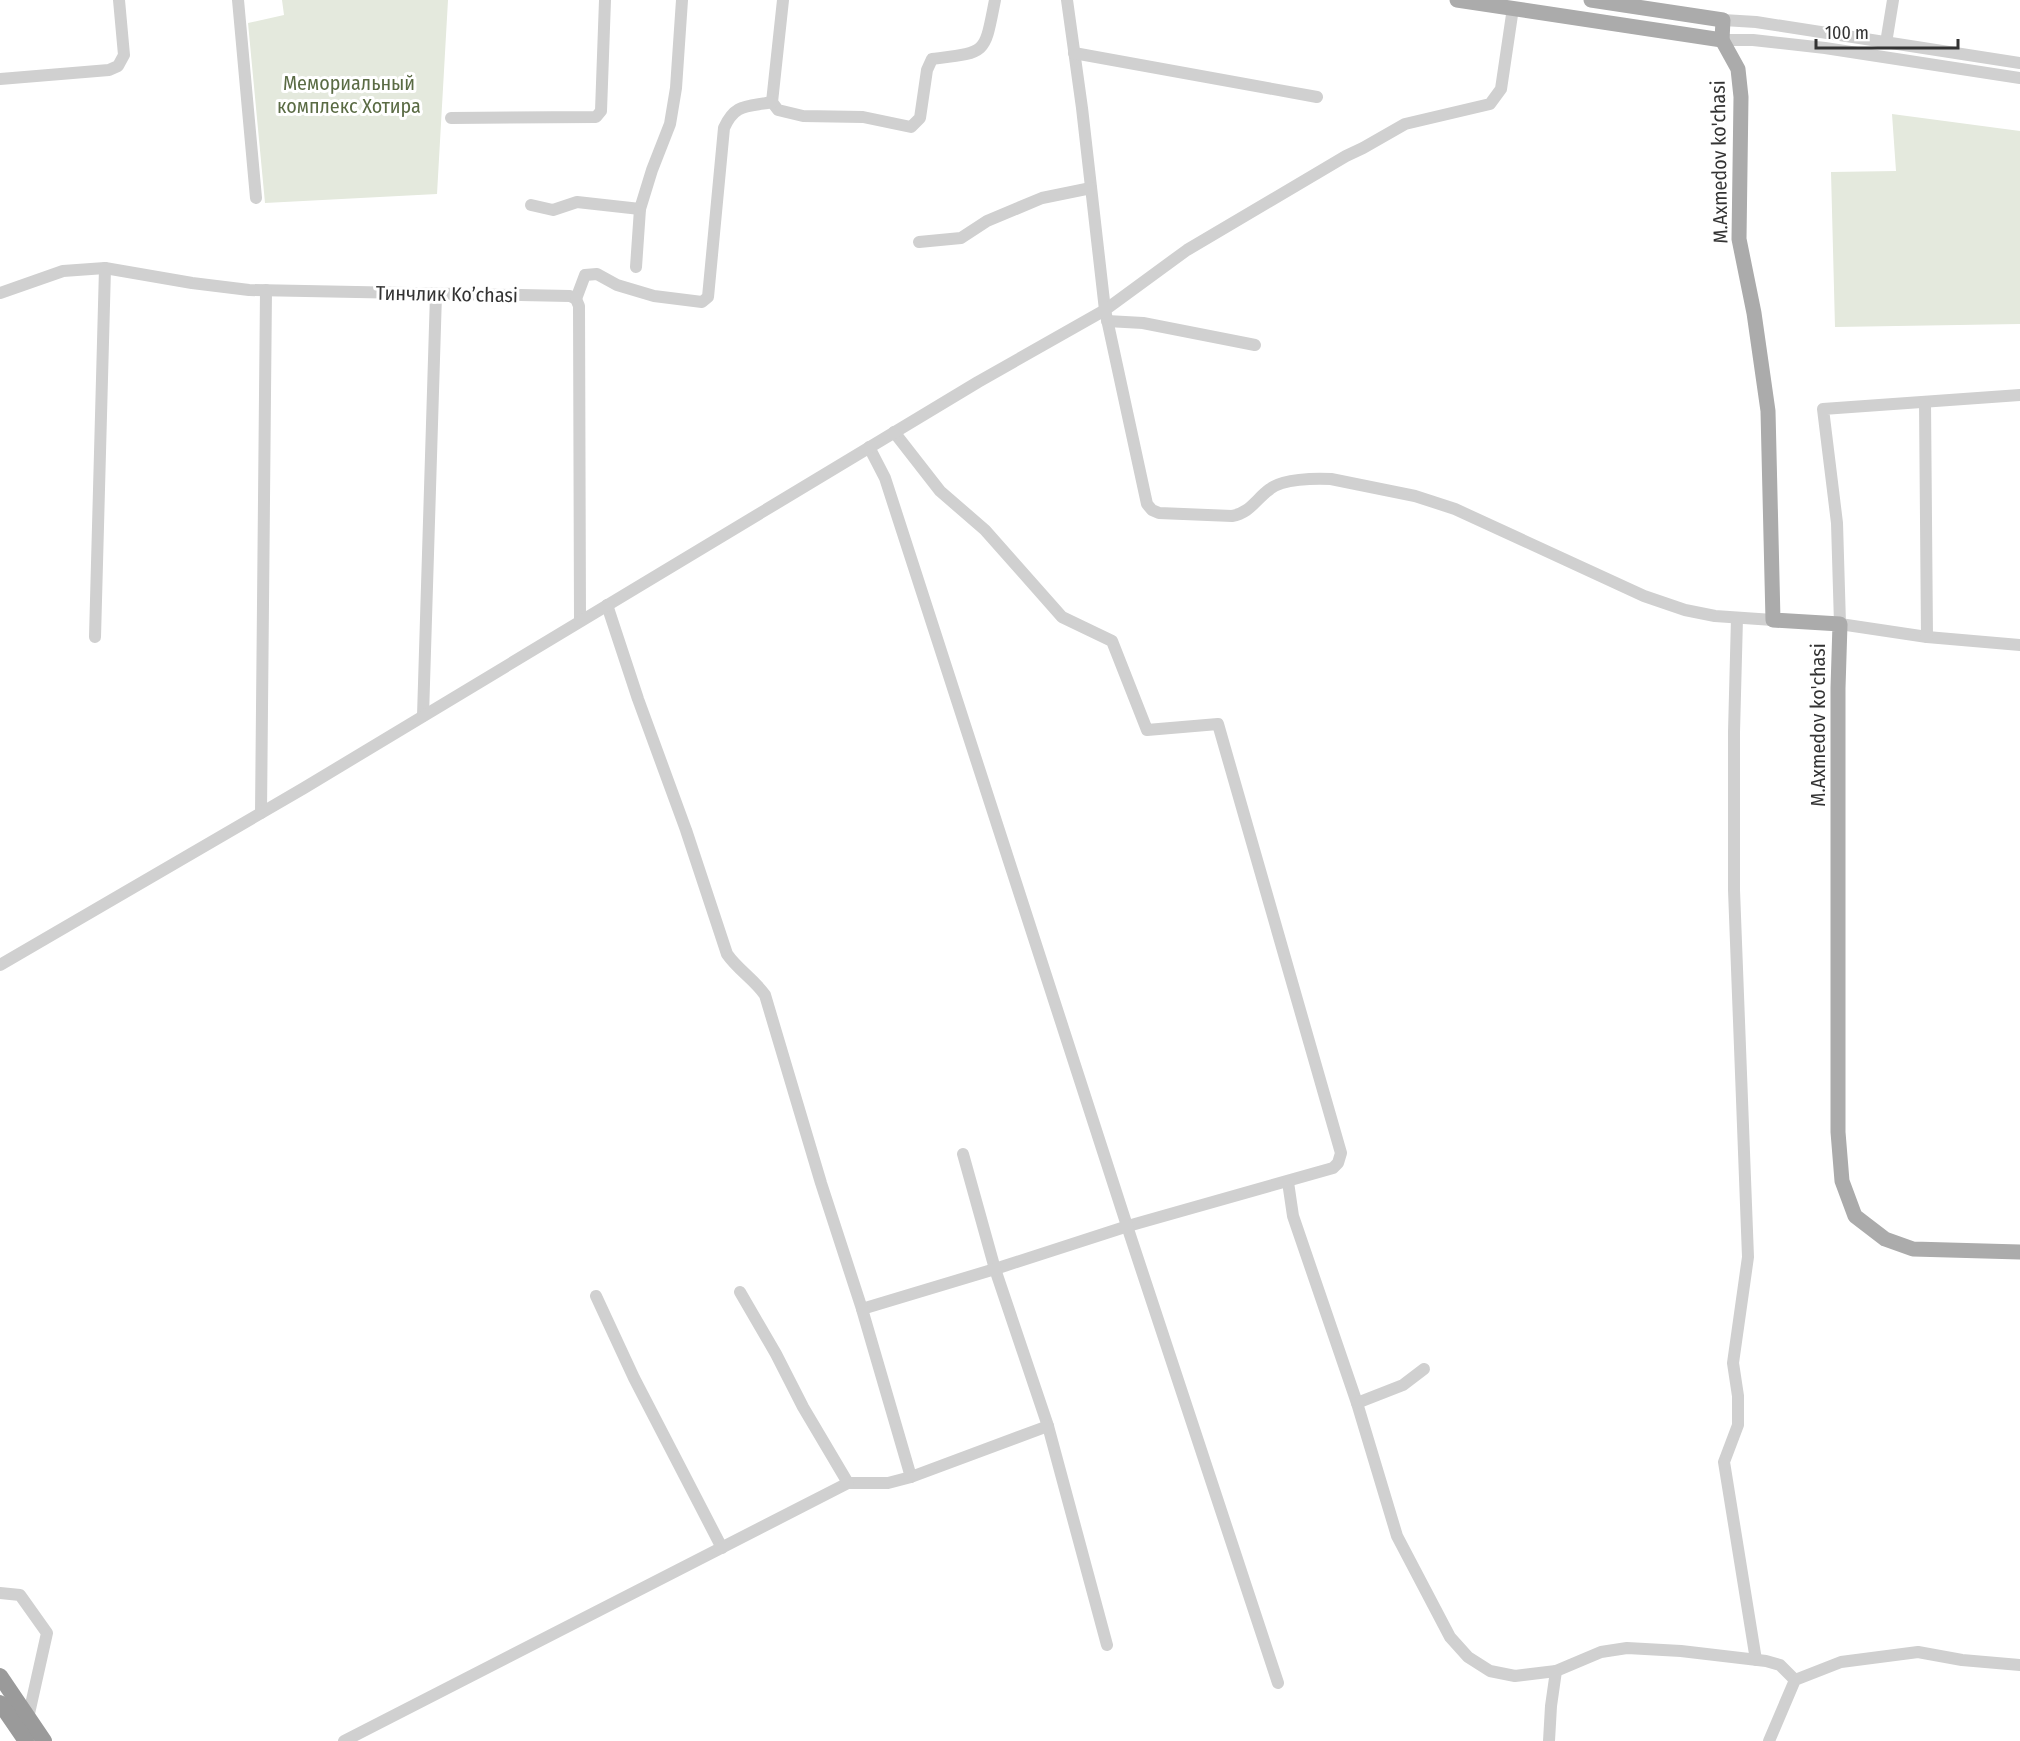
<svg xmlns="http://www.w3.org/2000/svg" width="2020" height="1741" viewBox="0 0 2020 1741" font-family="'Fira Sans Condensed',sans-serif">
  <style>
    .green { fill: #e4e9dd }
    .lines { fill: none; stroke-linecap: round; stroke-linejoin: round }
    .minor { stroke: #d0d0d0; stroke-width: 12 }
    .major { stroke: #ababab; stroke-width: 15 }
    .highway { stroke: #9a9a9a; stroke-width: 16 }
    .labels { text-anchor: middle; stroke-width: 6; stroke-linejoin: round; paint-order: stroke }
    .park-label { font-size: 20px; fill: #5a6b44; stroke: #fff }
    .street-label { font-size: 20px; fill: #333; stroke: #fff }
  </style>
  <rect width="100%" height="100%" fill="#fff"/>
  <g class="green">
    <path d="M282,0H448L437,194L265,203L248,23L284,15Z"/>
    <path d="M1892,114L2020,131V324L1835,327L1831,172L1896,171Z"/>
  </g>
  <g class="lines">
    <g class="minor">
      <path d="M238,0L256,198"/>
      <path d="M783,0L772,102L778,110L803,116L863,117L911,127L920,118L927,70L932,59C988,52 984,55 995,0"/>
      <path d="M1067,0L1082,108L1105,310L1147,504L1152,510L1159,513L1232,516C1250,513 1256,499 1270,489C1282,479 1315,478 1331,479L1415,496L1455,509L1644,596L1685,610L1715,616L1773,620"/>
      <path d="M1723,20L1756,22L2020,63"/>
      <path d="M1722,40H1753L1825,48L2020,78"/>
      <path d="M1886,43L1893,0"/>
      <path d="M1074,53L1317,97"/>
      <path d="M0,79L109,70L118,66L124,55L119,0"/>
      <path d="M451,118L596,117L601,111L605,0"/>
      <path d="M531,205L553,210L577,202L640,209"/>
      <path d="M919,242L961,238L987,221L1042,198L1091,188"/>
      <path d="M636,267L640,209L652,170L670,124L676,88L682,0"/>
      <path d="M0,293L63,271L105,268L192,283L249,290L570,296L576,299L579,306L580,621"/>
      <path d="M576,299L585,275L597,274L617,285L654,296L702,302L708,297L724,128C735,103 747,107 772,102"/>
      <path d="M1107,321L1143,323L1255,345"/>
      <path d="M2020,395L1823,409L1837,523L1840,624L1927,637L2020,645"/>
      <path d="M1925,402L1927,637"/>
      <path d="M894,432L940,491L985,530L1062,617L1112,641L1147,730L1218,724L1341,1153L1338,1163L1333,1168L1128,1226L995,1269L963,1154"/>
      <path d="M869,447L885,478L1130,1235L1278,1683"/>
      <path d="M607,605L638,699L686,830L727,954C738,970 754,979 765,995L821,1183L862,1309L995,1269L1048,1426L1107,1645"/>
      <path d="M1737,618L1734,732V890L1748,1257L1733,1363L1738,1396V1425L1724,1462L1756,1660"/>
      <path d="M95,637L105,268"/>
      <path d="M423,716L436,294"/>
      <path d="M261,813L266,290"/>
      <path d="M0,965L304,788L978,382L1105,310L1187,250L1346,156L1363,148L1405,124L1490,104L1501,89L1513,8"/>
      <path d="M1288,1182L1293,1216L1357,1403L1397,1536L1450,1637L1468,1657L1490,1671L1515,1676L1556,1671L1601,1652L1627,1648L1681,1651L1766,1661L1780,1665L1795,1680"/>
      <path d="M740,1292L776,1354L803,1407L848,1483H888L911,1477L1048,1426"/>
      <path d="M596,1296L634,1378L722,1548"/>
      <path d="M862,1309L911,1477"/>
      <path d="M1357,1403L1403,1385L1424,1369"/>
      <path d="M0,1593L20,1595L47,1633L28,1718"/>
      <path d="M344,1741L848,1483"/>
      <path d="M1549,1741L1551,1706L1556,1671"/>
      <path d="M1769,1741L1795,1680L1841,1662L1918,1652L1962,1660L2020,1665"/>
    </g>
    <g class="major">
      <path d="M1457,0L1722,40"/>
      <path d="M1591,0L1723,20L1722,40L1738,69L1741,97L1739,239L1754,313L1768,411L1773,620L1840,624L1838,688V1132L1842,1181L1855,1216L1885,1239L1913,1249L2020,1252"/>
    </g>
    <g class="highway">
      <path d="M0,1676L44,1741"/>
      <path d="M0,1703L26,1741"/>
    </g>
  </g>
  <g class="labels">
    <g class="park-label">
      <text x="349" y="90">Мемориальный<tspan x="349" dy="23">комплекс Хотира</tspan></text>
    </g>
    <g class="street-label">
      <text transform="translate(1719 162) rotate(-91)" y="7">M.Axmedov ko'chasi</text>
      <text transform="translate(447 294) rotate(1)" y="7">Тинчлик Ko’chasi</text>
      <text transform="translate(1818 725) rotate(-90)" y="7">M.Axmedov ko'chasi</text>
    </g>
  </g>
  <path d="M1816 39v9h142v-9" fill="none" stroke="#333333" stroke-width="3"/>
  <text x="1825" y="39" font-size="18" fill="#333333" stroke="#ffffff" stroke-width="4.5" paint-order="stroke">100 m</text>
</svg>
